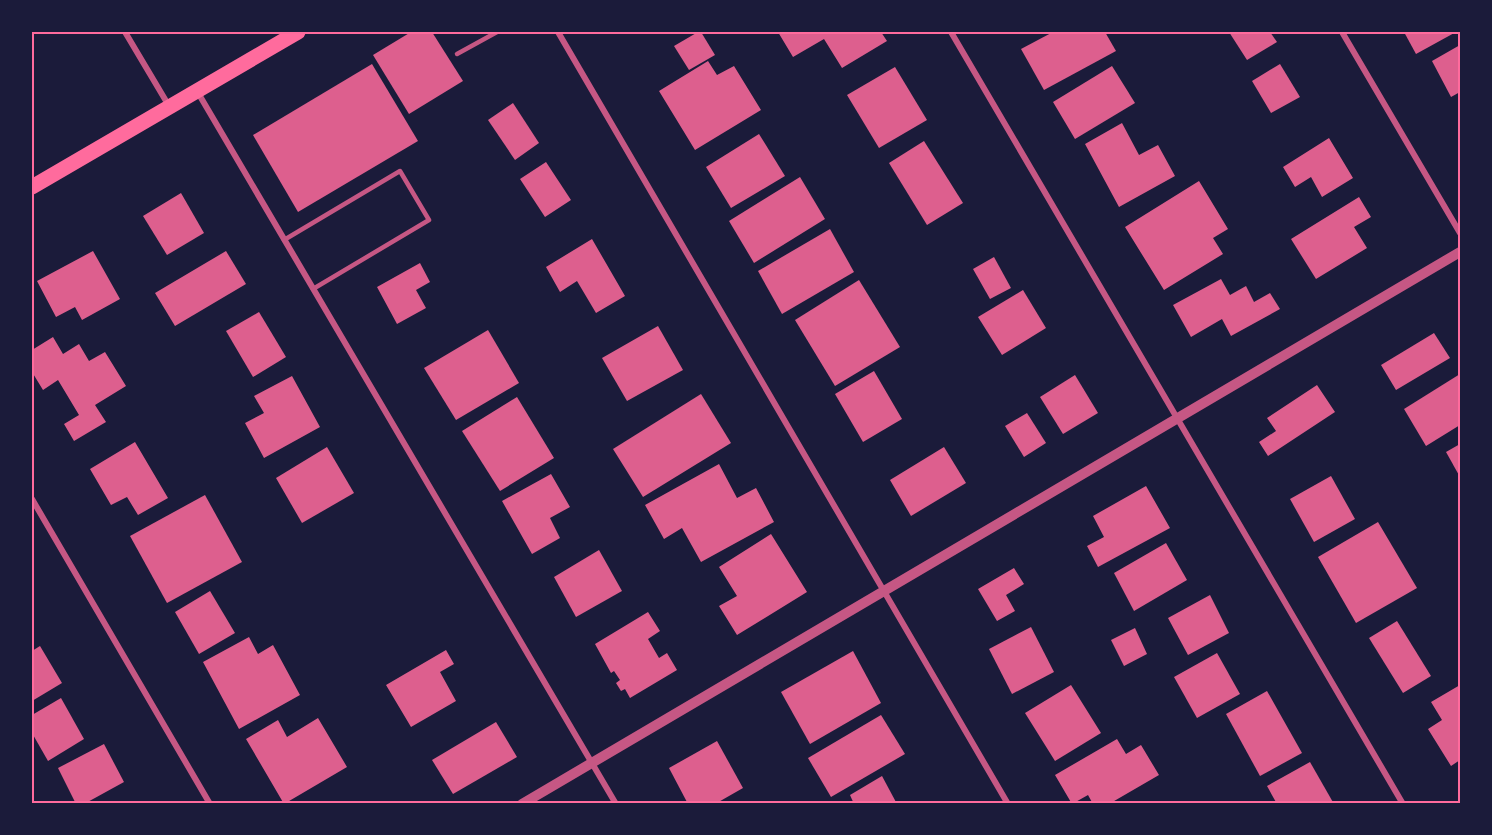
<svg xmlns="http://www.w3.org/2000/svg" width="1492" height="835" viewBox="0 0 1492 835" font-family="Ubuntu,sans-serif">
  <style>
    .building { fill: #dd5f8e }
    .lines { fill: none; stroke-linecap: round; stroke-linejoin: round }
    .service { stroke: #c65784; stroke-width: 4.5 }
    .minor { stroke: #c65784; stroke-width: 6 }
    .tertiary { stroke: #c65784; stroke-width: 10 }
    .primary { stroke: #ff6b9d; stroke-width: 15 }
    .neatline { fill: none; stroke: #ff6b9d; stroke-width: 2 }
  </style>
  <rect width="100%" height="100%" fill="#1b1b3a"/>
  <g class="building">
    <path d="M411,32H432L463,81L409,114L373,55Z"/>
    <path d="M698,32H701L715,55L689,70L674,46Z"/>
    <path d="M778,32H881L887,41L842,68L824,39L793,57Z"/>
    <path d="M1053,32H1105L1116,51L1044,90L1021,49Z"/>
    <path d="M1229,32H1270L1277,42L1247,60Z"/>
    <path d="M1404,32H1456L1416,54Z"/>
    <path d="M1460,45V92L1451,97L1432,61Z"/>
    <path d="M708,61L717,75L734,66L761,110L695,150L659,91Z"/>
    <path d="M372,64L418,141L298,212L253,135Z"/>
    <path d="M1280,64L1300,97L1271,113L1252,81Z"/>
    <path d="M1112,66L1135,103L1075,139L1053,102Z"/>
    <path d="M895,67L927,120L879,148L847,95Z"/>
    <path d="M513,103L539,143L515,160L488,120Z"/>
    <path d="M1122,123L1139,155L1158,145L1175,176L1119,207L1085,144Z"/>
    <path d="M759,134L785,176L731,208L706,167Z"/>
    <path d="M1329,138L1353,178L1322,197L1311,177L1295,187L1283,167Z"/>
    <path d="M924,141L963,203L927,225L889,163Z"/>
    <path d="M546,162L571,200L545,217L520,179Z"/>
    <path d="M800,177L825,219L754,263L729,221Z"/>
    <path d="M1199,181L1228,229L1213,238L1223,254L1164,290L1125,227Z"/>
    <path d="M181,193L204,233L167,255L143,216Z"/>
    <path d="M1359,197L1371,217L1354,227L1367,248L1316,279L1291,239Z"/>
    <path d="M830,229L854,272L782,314L758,271Z"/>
    <path d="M592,239L625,296L596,313L577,281L560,292L546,267Z"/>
    <path d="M93,251L120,299L82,320L75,307L56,317L37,281Z"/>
    <path d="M226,251L246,284L175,326L155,293Z"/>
    <path d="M994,257L1011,288L990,299L973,269Z"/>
    <path d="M420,263L430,282L416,290L426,308L397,324L377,287Z"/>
    <path d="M1221,279L1230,295L1246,286L1254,302L1270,293L1280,309L1231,336L1222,319L1191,337L1173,305Z"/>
    <path d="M859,280L900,347L835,386L795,320Z"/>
    <path d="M1023,290L1046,328L1002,355L978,317Z"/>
    <path d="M259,312L286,357L253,377L226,331Z"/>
    <path d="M658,326L683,370L627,401L602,358Z"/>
    <path d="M488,330L519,383L456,420L424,368Z"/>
    <path d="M1434,333L1450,358L1396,390L1381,365Z"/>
    <path d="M53,337L63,354L79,344L89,361L105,352L126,386L95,405L106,422L74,441L64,424L79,415L58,380L43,390L32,372V350Z"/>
    <path d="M874,371L902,419L863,442L835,394Z"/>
    <path d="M1460,374V425L1426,446L1404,409Z"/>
    <path d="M1075,375L1098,413L1063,434L1040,397Z"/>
    <path d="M292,376L320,427L264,458L245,423L264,413L254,396Z"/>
    <path d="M1317,385L1335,412L1268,456L1259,442L1276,431L1267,418Z"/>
    <path d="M701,394L731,443L643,497L613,449Z"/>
    <path d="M517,397L554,458L500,491L462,431Z"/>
    <path d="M1027,413L1046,443L1024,457L1005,426Z"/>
    <path d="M135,442L168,498L138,515L127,497L111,505L90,469Z"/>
    <path d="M1460,444V477L1446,452Z"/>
    <path d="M327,447L354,493L302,523L276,478Z"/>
    <path d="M944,447L966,483L911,516L890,480Z"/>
    <path d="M719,464L737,498L756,488L774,522L701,562L682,528L664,539L645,505Z"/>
    <path d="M551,474L570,507L550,518L560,538L532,554L502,501Z"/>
    <path d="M1331,476L1355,519L1314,542L1290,499Z"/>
    <path d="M1146,486L1170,528L1098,567L1087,546L1104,537L1093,516Z"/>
    <path d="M205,495L242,562L167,603L130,536Z"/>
    <path d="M1378,522L1417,588L1356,623L1318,557Z"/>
    <path d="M771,534L807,592L737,635L719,606L737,596L719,567Z"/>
    <path d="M1166,543L1187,580L1134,611L1114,573Z"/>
    <path d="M599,550L622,591L576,617L554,577Z"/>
    <path d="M1014,568L1024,584L1006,595L1015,611L997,621L978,589Z"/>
    <path d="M210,591L235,633L199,654L175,612Z"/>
    <path d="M1210,595L1229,633L1188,655L1168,618Z"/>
    <path d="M648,612L660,631L648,639L659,658L667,653L677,670L630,698L625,689L621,691L616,683L620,680L614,671L611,673L595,644Z"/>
    <path d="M1397,621L1431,676L1403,693L1369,638Z"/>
    <path d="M1031,627L1054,672L1012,694L989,649Z"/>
    <path d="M1135,628L1147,654L1124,666L1111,640Z"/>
    <path d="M249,637L258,654L273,645L300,695L239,729L203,662Z"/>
    <path d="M40,646L62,683L32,701V651Z"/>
    <path d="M446,650L454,664L440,672L456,701L411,727L386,685Z"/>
    <path d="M853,651L881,703L810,744L781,692Z"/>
    <path d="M1217,653L1240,694L1197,718L1174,677Z"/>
    <path d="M1071,685L1101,733L1055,761L1025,713Z"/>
    <path d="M1460,685V760L1451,766L1428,729L1442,720L1431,702Z"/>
    <path d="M1267,691L1302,753L1260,776L1226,714Z"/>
    <path d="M61,698L84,739L48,761L32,733V715Z"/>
    <path d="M881,715L905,754L831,797L808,758Z"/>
    <path d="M318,718L347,767L284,804L246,739L278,720L287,737Z"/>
    <path d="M496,722L517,757L453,794L432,760Z"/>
    <path d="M1117,739L1126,754L1141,745L1159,775L1109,804H1093L1088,795L1072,804L1055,775Z"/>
    <path d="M717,741L743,788L715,804H688L669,768Z"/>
    <path d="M104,744L124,782L84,804H76L58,768Z"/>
    <path d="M1310,762L1334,804H1277L1267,786Z"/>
    <path d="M882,776L897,804H854L850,795Z"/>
  </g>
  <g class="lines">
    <g class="service">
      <path d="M457,54L497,32"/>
      <path d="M284,240L400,171L429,220L313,289"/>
    </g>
    <g class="minor">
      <path d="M125,32L169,106"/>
      <path d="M558,32L1008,804"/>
      <path d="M951,32L1403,804"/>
      <path d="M1342,32L1460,233"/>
      <path d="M197,91L616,804"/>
      <path d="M32,499L210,804"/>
    </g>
    <path class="tertiary" d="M522,804L1460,252"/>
    <path class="primary" d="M32,187L298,32"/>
  </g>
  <rect width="1492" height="835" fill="none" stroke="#1b1b3a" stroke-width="66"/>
  <rect x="33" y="33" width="1426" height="769" class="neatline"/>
</svg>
